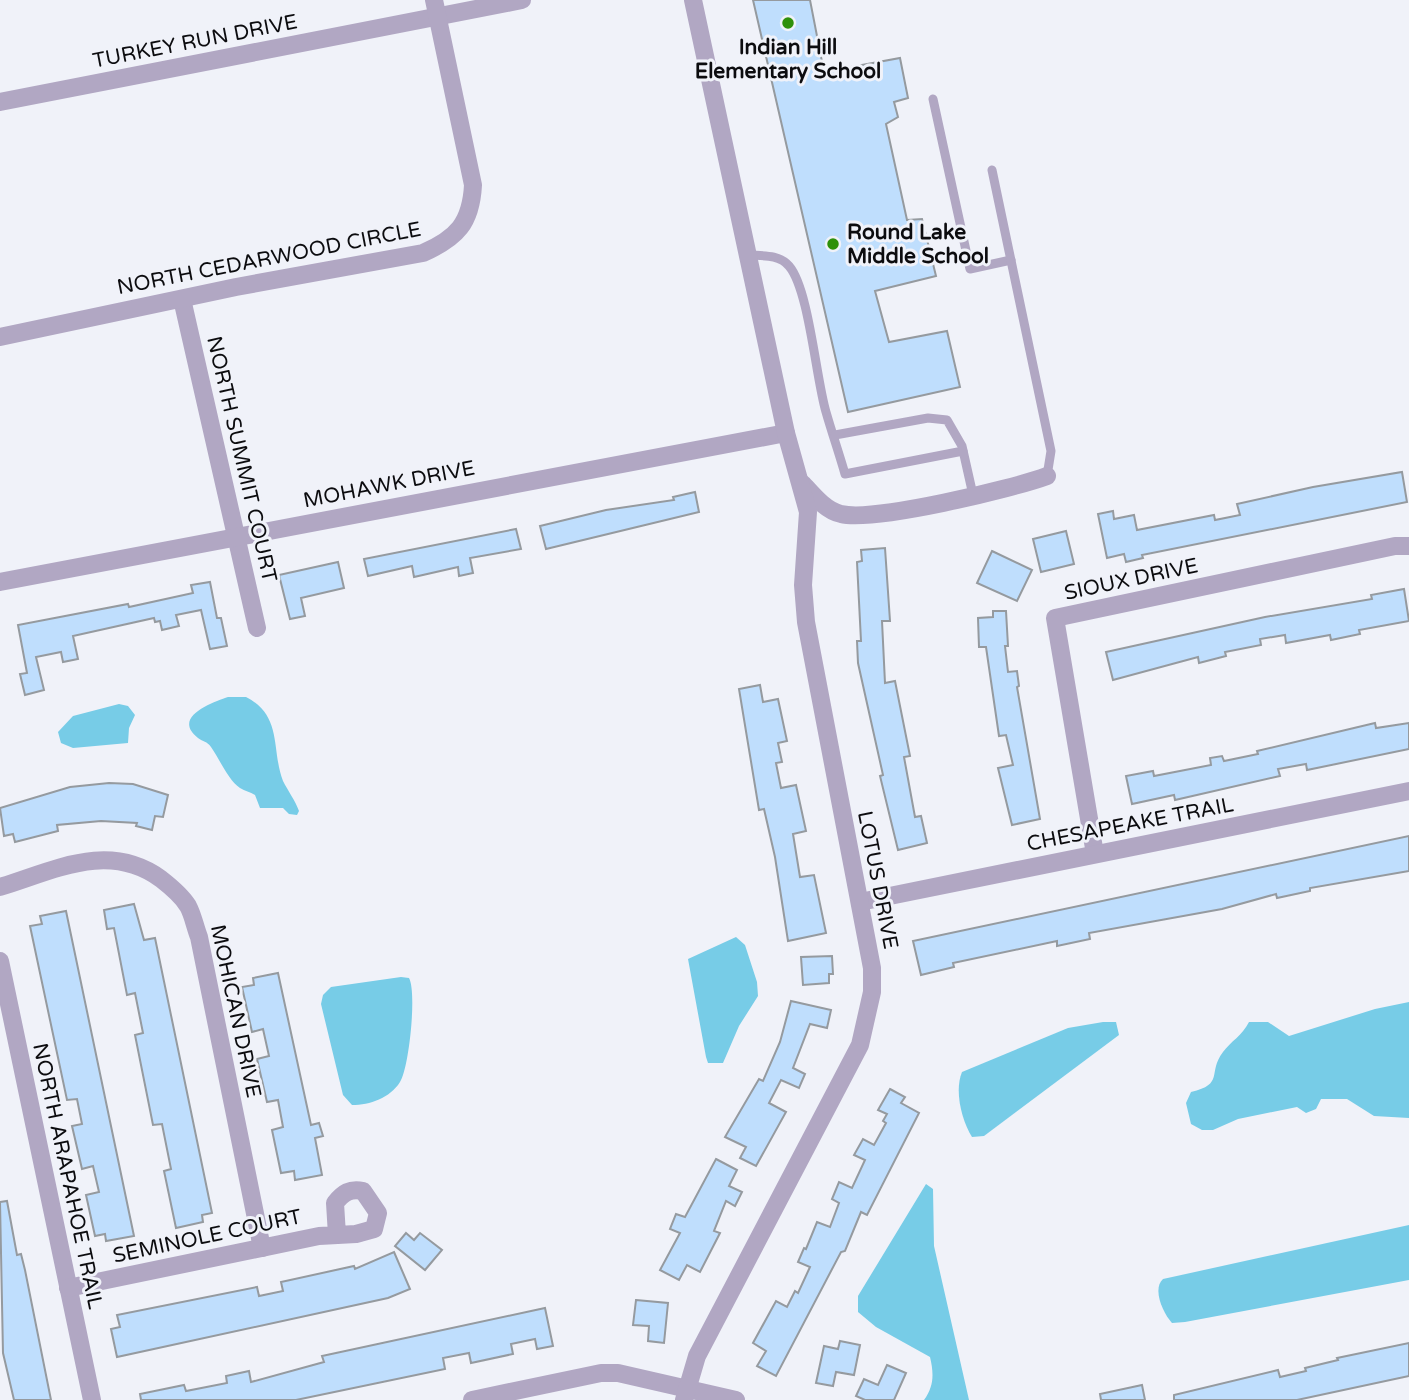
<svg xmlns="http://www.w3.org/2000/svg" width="1409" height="1400" viewBox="0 0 1409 1400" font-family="'Varela Round',sans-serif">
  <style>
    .water { fill: #77cce7 }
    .building { fill: #bfdefd; stroke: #959a9f; stroke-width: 2 }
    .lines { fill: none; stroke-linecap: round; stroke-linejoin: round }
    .lane { stroke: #b1a7c3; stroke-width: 9 }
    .street { stroke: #b1a7c3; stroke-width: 18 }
    .poi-dot { fill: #2e900a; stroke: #f0f2f9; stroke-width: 2.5 }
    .labels { text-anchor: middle; stroke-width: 6; stroke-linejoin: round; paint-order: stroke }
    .street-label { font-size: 21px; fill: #0c0c0f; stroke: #f0f2f9 }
    .poi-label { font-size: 21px; font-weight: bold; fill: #0c0c0f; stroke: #f0f2f9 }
  </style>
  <rect width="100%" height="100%" fill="#f0f2f9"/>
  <g class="water">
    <path d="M228,697H246C283,716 271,750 283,781C288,791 295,800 299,811L297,815L289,814L283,808H260L255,795C250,792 245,791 240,788C228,780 219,758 211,747C207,741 203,742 198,738C171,717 213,702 228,697Z"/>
    <path d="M119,704L128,706L135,715L129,728L128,743L73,748L61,743L58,732L73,716Z"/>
    <path d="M736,937L745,945L757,982L758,996L739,1026L723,1063H708L706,1057L688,959Z"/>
    <path d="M401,977L409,978C417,992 409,1069 400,1082C390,1098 370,1105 352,1105L343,1095L321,1004L323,995L331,987Z"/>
    <path d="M1409,1002V1118L1374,1116L1347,1099H1321L1316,1109L1306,1113L1297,1107L1238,1119L1213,1130H1202L1191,1124L1186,1103L1191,1092C1225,1084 1207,1073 1223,1052C1231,1041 1242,1036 1249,1022H1268L1289,1036L1375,1009Z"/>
    <path d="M1103,1022H1116L1119,1035L984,1136L972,1137C962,1121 954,1091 962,1072L1068,1028Z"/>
    <path d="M926,1184L933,1189L934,1246L969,1400H924C934,1386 934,1374 930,1357L876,1327L858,1312V1296Z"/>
    <path d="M1409,1225V1280L1185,1322L1172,1323C1163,1313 1152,1289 1163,1279Z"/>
  </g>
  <g class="building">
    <path d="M753,0H810L824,72L900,58L908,98L894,102L898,117L886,124L907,220L922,219L936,276L875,291L889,342L947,331L960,387L848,412Z"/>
    <path d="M1402,472L1407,502L1142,555L1143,558L1126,562L1124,554L1107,558L1098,514L1113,511L1114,519L1134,515L1137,530L1214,515L1215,520L1240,515L1237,504L1313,487Z"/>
    <path d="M695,492L699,512L546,549L540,526L606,510L674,500L673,497Z"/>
    <path d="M516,529L521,549L470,558L473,573L459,576L458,567L414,577L412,566L368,576L364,559Z"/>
    <path d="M1066,531L1074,564L1041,572L1033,539Z"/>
    <path d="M885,548L890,621H882L885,683L895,681L910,756L904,757L915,817L921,816L927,843L898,850L880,776L883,775L858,663L857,641H861L857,562L862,561L861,550Z"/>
    <path d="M992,551L1032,570L1017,601L977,583Z"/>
    <path d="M338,562L344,588L301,598L305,616L290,619L279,575Z"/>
    <path d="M210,582L217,618H221L227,646L210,649L201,610L176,615L179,626L162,630L160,621L155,622L154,618L73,636L78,659L63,662L61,652L36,657L44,690L25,695L20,674L27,673L18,625L128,604L129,607L193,593L191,585Z"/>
    <path d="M1404,589L1409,621L1359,630L1360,634L1331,640L1330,635L1286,643L1285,635L1260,639L1261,645L1225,652L1226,656L1199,663L1198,657L1113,680L1106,652L1265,617L1372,599L1371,595Z"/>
    <path d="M993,611H1006L1008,646H1005L1008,672L1017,671L1019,686L1017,687L1040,819L1012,825L998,768L1013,765L1006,735L999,736L986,647H979L978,618L993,617Z"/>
    <path d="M760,685L763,702L778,699L787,741L778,743L782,762L776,763L781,788L796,785L806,831L793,834L800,877L814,875L826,933L788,941L775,857L764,809L759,810L739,689Z"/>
    <path d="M1375,723L1376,728L1409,723V749L1307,770L1306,764L1278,769L1280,776L1175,800L1174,795L1132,804L1126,776L1153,771L1154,776L1211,765L1210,758L1222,756L1224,761L1258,754L1257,751Z"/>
    <path d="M109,783L133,784L168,795L163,817L155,816L152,830L136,826L137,823L101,821L57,825L58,831L15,842L13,834L4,836L0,808L70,787Z"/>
    <path d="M1409,836V871L1310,888V891L1277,898L1276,894L1222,909L1089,933L1090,939L1057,946V941L953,963L954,967L921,975L913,941Z"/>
    <path d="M134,904L144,940L155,938L212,1213L202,1215L203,1222L176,1228L164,1171L171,1169L162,1124L153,1125L135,1035L143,1033L135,993L127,995L114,928L107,929L104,910Z"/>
    <path d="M66,911L134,1236L106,1241L105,1234L95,1236L86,1195L99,1192L93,1166L82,1169L72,1126L82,1124L77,1099L67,1100L30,926L42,924L40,916Z"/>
    <path d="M832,956L833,974H829V983L803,985L801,957Z"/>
    <path d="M278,973L311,1125L319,1123L323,1136L315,1138L322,1175L295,1180L294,1171L281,1173L272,1130L283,1127L278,1100L267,1102L257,1059L269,1056L263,1029L252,1032L242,987L254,985L253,978Z"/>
    <path d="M791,1001L831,1010L827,1028L810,1024L793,1068L805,1074L799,1088L781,1080L769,1103L786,1112L756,1166L740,1158L746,1147L725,1137L759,1079L763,1081L780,1042Z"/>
    <path d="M890,1089L905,1097L901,1103L919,1113L867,1215L861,1212L845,1251L841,1252L776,1376L757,1366L766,1351L753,1343L776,1301L787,1307L795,1291L798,1293L810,1267L798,1262L804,1248L806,1249L817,1222L830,1227L839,1203L832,1199L839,1182L852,1188L865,1160L854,1155L863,1139L874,1145L886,1123L883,1121L887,1114L878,1110Z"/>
    <path d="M716,1159L737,1170L729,1186L742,1192L735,1206L726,1201L714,1231L720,1233L700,1272L687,1265L679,1280L660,1270L680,1233L670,1229L676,1214L685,1217Z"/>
    <path d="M7,1201L17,1255L21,1254L25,1270L51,1400H14L3,1353L0,1202Z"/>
    <path d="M406,1233L414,1240L420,1233L442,1250L425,1270L395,1246Z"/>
    <path d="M394,1252L410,1289L388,1298L117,1357L111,1329L120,1327L117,1315L257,1287L259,1296L283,1291L281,1282L354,1266L355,1269Z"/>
    <path d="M636,1300L668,1303L664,1343L648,1341L649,1326L633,1325Z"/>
    <path d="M545,1308L553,1346L537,1349L535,1339L511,1344L513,1354L471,1363L469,1353L443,1358L445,1369L296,1400H141L140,1394L184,1385L186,1391L227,1383L226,1376L249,1371L251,1382L324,1362L322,1356Z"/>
    <path d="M840,1341L860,1345L854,1375L836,1372L833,1386L816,1383L824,1346L838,1349Z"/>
    <path d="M1409,1343V1376L1297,1400H1174V1395L1278,1370L1280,1377L1306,1371L1305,1368L1338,1360L1337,1358Z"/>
    <path d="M887,1365L906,1373L894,1400H865L856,1396L864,1379L878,1385Z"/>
    <path d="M1142,1385L1145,1400H1101L1100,1394Z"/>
  </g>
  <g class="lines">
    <g class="lane">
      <path d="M933,99L970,269L1011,260"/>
      <path d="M992,170L1051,451L1047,476"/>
      <path d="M748,255C762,256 779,254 789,266C809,289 816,379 826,412C832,433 839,453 845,474L963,451"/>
      <path d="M835,435L928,418L947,420L962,446L973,495"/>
    </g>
    <g class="street">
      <path d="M0,102L522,0"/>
      <path d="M182,299L257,628"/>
      <path d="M0,337L236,287L423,253C457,238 471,223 473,185L434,0"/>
      <path d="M803,484C813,495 826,511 841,514C874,522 1012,489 1047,476"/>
      <path d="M0,582L786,433"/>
      <path d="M1095,854L1055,618L1395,546H1409"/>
      <path d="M0,887C55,870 109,841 161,879C170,886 182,896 188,906C193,915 195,927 199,937L262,1248"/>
      <path d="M860,902L1409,791"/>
      <path d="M0,961L92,1400"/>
      <path d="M68,1288L319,1236L356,1234L374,1229L378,1213L363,1191C350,1188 343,1193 335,1203L337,1235"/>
      <path d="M472,1400L601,1373H618L736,1400"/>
      <path d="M684,1400L697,1356L860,1045L872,992V968L806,622L803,585L808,512L786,433L693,0"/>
    </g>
  </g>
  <g class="poi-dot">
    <circle cx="788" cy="23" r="7"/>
    <circle cx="833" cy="244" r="7"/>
  </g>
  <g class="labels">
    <g class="street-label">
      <text transform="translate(195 41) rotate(-11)" y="7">TURKEY RUN DRIVE</text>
      <text transform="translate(269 258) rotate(-11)" y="7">NORTH CEDARWOOD CIRCLE</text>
      <text transform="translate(242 459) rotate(77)" y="7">NORTH SUMMIT COURT</text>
      <text transform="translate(389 484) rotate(-11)" y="7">MOHAWK DRIVE</text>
      <text transform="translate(1131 579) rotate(-12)" y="7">SIOUX DRIVE</text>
      <text transform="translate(1130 824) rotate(-11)" y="7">CHESAPEAKE TRAIL</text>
      <text transform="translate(878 880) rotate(79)" y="7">LOTUS DRIVE</text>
      <text transform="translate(236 1011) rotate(78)" y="7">MOHICAN DRIVE</text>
      <text transform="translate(68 1176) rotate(78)" y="7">NORTH ARAPAHOE TRAIL</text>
      <text transform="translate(207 1236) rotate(-12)" y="7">SEMINOLE COURT</text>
    </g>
    <g class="poi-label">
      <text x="788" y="54">Indian Hill<tspan x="788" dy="24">Elementary School</tspan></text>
      <text x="847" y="239" text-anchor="start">Round Lake<tspan x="847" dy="24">Middle School</tspan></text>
    </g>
  </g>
</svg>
